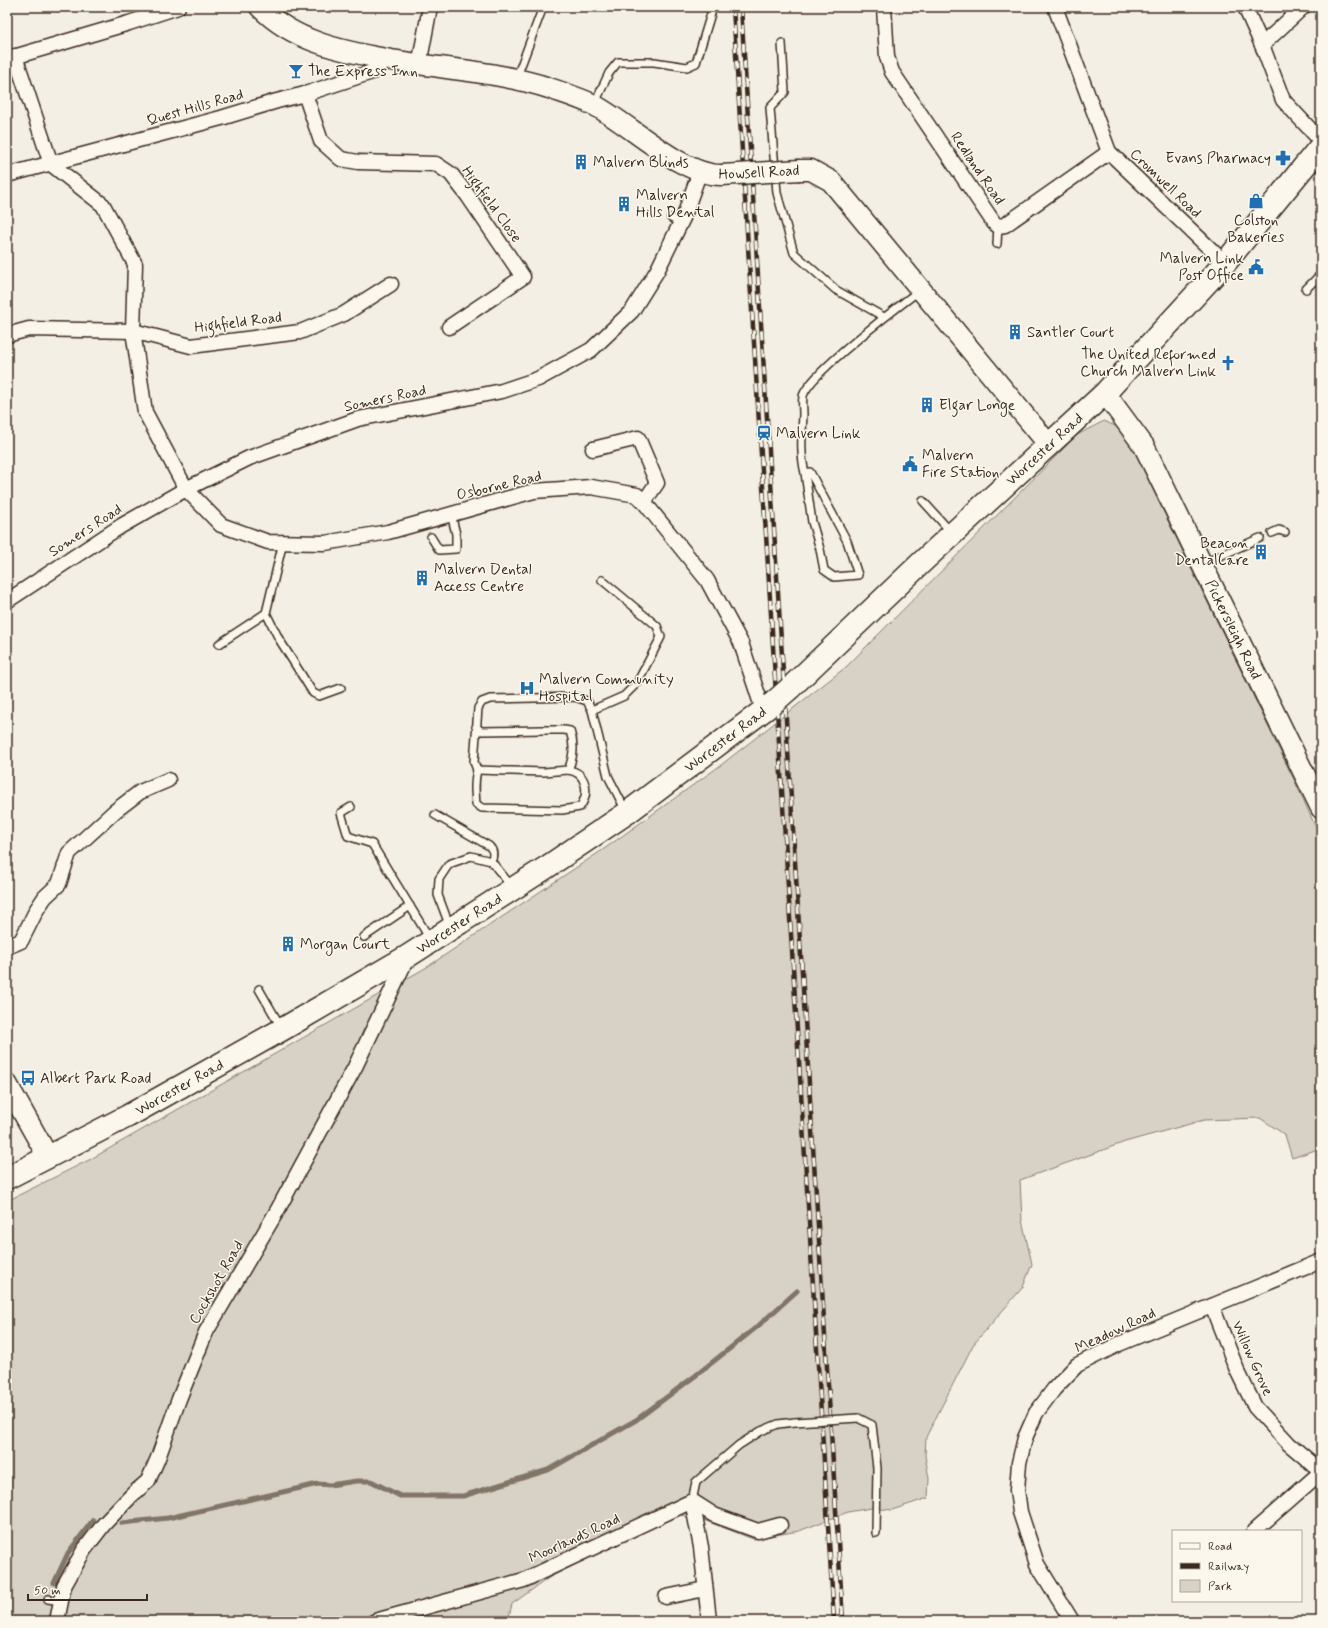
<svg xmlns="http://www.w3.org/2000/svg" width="1328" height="1628" viewBox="0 0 1328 1628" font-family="Mynerve,sans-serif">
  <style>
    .green { fill: #d8d1c6; stroke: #8a7e72 }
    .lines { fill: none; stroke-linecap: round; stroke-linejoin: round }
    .stream { stroke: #817468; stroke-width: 5 }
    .lane-casing { stroke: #3b2a1e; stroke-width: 10 }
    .street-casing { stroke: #3b2a1e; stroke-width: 17 }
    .secondary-casing { stroke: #3b2a1e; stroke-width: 23 }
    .highway-casing { stroke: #3b2a1e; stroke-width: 25 }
    .lane { stroke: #fbf7ec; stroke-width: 7 }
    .street { stroke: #fbf7ec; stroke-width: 14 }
    .secondary { stroke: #fbf7ec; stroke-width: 20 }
    .highway { stroke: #fbf7ec; stroke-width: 22 }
    .rail-casing { stroke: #3b2a1e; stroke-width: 4.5 }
    .rail { stroke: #fbf7ec; stroke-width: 3; stroke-dasharray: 9; stroke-linecap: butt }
    .lane-bridge-casing { stroke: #3b2a1e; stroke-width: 10; stroke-linecap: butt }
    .secondary-bridge-casing { stroke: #3b2a1e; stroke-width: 23; stroke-linecap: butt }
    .highway-bridge-casing { stroke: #3b2a1e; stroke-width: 25; stroke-linecap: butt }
    .lane-bridge { stroke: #fbf7ec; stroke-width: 7 }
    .secondary-bridge { stroke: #fbf7ec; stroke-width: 20 }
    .highway-bridge { stroke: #fbf7ec; stroke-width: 22 }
    .labels { text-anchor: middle; stroke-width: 3; stroke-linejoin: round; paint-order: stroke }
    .poi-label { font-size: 15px; fill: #3b2a1e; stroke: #fbf7ec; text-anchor: start }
    .street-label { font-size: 15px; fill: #3b2a1e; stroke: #fbf7ec }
  </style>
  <rect width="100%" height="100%" fill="#f3efe4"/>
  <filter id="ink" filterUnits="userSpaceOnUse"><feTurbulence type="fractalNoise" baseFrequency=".025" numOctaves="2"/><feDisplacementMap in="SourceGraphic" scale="8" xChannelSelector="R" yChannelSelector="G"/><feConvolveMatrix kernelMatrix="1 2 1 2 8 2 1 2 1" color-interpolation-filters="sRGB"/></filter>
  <g filter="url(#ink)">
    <path class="green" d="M1104,421L1124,430L1298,788L1321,839V1148L1292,1158L1285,1135L1260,1118L1204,1120L1125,1142L1020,1180L1022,1220L1032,1264L1023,1287L973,1345L926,1437L925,1456L929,1478L928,1498L892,1510L871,1508L848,1512L799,1531L753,1539L706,1521L677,1514L550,1577L512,1604L508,1621H7V1201L91,1159L427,967L604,849L721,765L846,667L1077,435Z"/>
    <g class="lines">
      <g class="stream">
        <path d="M122,1523L168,1518L318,1484L330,1485L356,1481H371L400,1496H463L548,1470L636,1420L695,1376L758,1326L797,1291"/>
        <path d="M54,1583L68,1553L93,1520"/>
      </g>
      <g class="lane-casing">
        <g id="lane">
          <path d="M782,43L785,92L770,108L777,193L794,253L836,290L884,317"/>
          <path d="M516,79L543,7"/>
          <path d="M595,103L609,73L618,62H654L687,67L696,63L713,7"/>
          <path d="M671,218L681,223"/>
          <path d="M997,244L998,226"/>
          <path d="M1306,289L1321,274"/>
          <path d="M805,473L812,522L820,549L824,570L834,577L858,575L847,541L810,472L805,473C800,454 802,433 803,415C803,409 802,402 803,396C809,374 899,306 920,290"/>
          <path d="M923,501L951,532"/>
          <path d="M1272,533L1279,530L1285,532"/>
          <path d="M431,537L439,550L456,549V534L451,514"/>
          <path d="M1202,564L1260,538"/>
          <path d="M266,613L279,639L313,693L319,696L341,688"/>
          <path d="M219,644L266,613L283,542"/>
          <path d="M592,710L624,696L637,683L661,637L657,626L602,580"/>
          <path d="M476,727L481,731L543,730H564L570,731C575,745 574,757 568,770L544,772L477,770L474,762L478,708L482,702L490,699L575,697L587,701L592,710L608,776L626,811"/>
          <path d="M477,770C474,782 475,792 476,804L482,808L562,810L580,807C590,793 587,772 568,770"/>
          <path d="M351,807L341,813L348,836L372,844L430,939"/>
          <path d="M435,815L489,846C494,851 494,855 491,861"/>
          <path d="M450,927L438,895L439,879L449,864L471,856L491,861L512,887"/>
          <path d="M364,937L410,906"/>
          <path d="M259,989L281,1027"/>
          <path d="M858,1418L872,1425L877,1468L876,1533"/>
          <path d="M692,1501L696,1482L739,1445L761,1431L778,1424L795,1422"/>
          <path d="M48,1599L61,1601"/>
        </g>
      </g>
      <g class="street-casing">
        <g id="street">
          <path d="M884,7L887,57L892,72L994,223L998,226L1005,225L1109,152"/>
          <path d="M1055,7L1109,152L1225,263"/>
          <path d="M1245,7L1262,45L1283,100L1321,141"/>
          <path d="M1262,45L1303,7"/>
          <path d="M15,56L51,164L103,205L135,264L133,331L145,412L186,489L221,525L268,542L325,543L388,532L534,491L591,487L637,495L644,502L707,580L741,643L763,710"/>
          <path d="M7,59L129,23L178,7"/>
          <path d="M419,65L430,7"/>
          <path d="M305,94L321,141L341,159L358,162L436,164L451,174L468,196L523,277L449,327"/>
          <path d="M7,175L221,118L277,101L305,94L375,71L385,59"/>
          <path d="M7,335L29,329L133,331L191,346L300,332L344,314L391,284"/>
          <path d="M593,449L638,438L657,483L644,502"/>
          <path d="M7,601L121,526L186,489L249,458L358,419L502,391L538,379L591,350L632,311L657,271L684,216L700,171"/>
          <path d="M7,947L21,941L37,909L45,897L59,884L69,853L115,811L140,792L168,780"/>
          <path d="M1212,1306L1237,1370L1255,1407L1289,1444L1321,1471"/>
          <path d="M692,1501L701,1547L709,1620"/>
          <path d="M1254,1531L1321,1472"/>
          <path d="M666,1597L705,1589"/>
          <path d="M57,1621L64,1586L84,1550L104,1524L133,1494L148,1481L158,1458L179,1399L206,1332L277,1211L355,1067L408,956"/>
          <path d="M375,1621L524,1580L692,1501L714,1515L758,1531L780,1525"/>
          <path d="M1072,1621L1037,1564L1020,1512L1017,1490L1019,1463L1025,1438L1036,1413L1054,1389L1077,1365L1119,1344L1321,1261"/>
        </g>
      </g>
      <g class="secondary-casing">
        <g id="secondary">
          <path d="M260,7C293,41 341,51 386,59C440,69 497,71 549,88C563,93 580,98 594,105C630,124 682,176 722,175"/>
          <path d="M800,170H811L831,181L1049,445"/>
          <path id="s1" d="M1105,393L1144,446L1321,808"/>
          <path d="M7,1084L48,1157"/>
        </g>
      </g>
      <g class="highway-casing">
        <g id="highway">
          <path id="s2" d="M790,688L922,562L1105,393L1225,263L1321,146"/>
          <path id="s3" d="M7,1178L128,1116L283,1029L408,956L547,867L627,813L772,704"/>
        </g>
      </g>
      <use href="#lane" class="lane"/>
      <use href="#street" class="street"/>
      <use href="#secondary" class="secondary"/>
      <use href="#highway" class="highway"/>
      <g class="rail-casing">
        <g id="rail">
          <path d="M733,7L834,1621"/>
          <path d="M741,7L843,1621"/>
        </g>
      </g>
      <use href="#rail" class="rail"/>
      <g class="lane-bridge-casing">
        <path id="lane-bridge" d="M795,1422L858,1418"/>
      </g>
      <g class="secondary-bridge-casing">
        <path id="secondary-bridge" d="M722,175L800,170"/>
      </g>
      <g class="highway-bridge-casing">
        <path id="highway-bridge" d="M772,704L790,688"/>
      </g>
      <use href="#lane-bridge" class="lane-bridge"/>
      <use href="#secondary-bridge" class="secondary-bridge"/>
      <use href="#highway-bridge" class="highway-bridge"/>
    </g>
  </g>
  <defs>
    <g id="bar-bare" transform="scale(1.2)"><path d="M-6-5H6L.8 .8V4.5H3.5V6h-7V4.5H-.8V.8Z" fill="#1f6fb2" stroke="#fbf7ec" stroke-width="2.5" paint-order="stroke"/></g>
    <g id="pharmacy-bare" transform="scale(1.2)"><path d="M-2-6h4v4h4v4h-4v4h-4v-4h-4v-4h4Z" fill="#1f6fb2" stroke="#fbf7ec" stroke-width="2.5" paint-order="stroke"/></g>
    <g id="building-bare" transform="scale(1.2)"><path d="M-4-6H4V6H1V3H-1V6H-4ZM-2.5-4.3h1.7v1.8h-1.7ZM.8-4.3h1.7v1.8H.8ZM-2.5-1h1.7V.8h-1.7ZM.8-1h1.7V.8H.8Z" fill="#1f6fb2" stroke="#fbf7ec" stroke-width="2.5" paint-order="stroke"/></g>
    <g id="shop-bare" transform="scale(1.2)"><path d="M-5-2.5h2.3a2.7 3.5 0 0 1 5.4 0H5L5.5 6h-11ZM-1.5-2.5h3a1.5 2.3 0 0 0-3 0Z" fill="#1f6fb2" stroke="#fbf7ec" stroke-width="2.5" paint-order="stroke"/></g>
    <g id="civic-bare" transform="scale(1.2)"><path d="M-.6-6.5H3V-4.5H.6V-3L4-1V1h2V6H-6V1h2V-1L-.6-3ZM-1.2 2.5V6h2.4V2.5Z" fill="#1f6fb2" stroke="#fbf7ec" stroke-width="2.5" paint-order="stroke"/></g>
    <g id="church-bare" transform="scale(1.2)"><path d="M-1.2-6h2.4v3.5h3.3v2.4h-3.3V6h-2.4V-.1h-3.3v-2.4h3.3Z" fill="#1f6fb2" stroke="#fbf7ec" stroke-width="2.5" paint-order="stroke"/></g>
    <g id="station-bare" transform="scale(1.2)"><path d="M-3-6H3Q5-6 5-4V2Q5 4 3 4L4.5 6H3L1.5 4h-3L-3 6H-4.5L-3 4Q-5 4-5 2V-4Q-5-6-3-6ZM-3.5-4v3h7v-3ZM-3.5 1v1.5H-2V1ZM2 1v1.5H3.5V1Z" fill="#1f6fb2" stroke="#fbf7ec" stroke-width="2.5" paint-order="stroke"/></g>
    <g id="hospital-bare" transform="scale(1.2)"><path d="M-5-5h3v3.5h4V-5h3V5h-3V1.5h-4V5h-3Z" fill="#1f6fb2" stroke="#fbf7ec" stroke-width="2.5" paint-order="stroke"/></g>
    <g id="bus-bare" transform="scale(1.2)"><path d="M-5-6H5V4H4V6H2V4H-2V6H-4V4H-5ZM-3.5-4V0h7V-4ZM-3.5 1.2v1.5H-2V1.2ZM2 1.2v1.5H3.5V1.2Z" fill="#1f6fb2" stroke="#fbf7ec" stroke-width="2.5" paint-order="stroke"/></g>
  </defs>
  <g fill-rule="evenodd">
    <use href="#bar-bare" x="296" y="71"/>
    <use href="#pharmacy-bare" x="1283" y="158"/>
    <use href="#building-bare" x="581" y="162"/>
    <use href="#shop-bare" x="1256" y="201"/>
    <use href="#building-bare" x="624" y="204"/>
    <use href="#civic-bare" x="1256" y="267"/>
    <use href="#building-bare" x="1015" y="332"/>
    <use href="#church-bare" x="1228" y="363"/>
    <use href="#building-bare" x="927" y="405"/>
    <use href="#station-bare" x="764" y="433"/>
    <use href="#civic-bare" x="910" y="464"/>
    <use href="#building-bare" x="1261" y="552"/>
    <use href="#building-bare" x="422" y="578"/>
    <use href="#hospital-bare" x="527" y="688"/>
    <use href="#building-bare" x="288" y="944"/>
    <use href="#bus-bare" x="28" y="1078"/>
  </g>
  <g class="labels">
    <g class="poi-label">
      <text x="308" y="76">The Express Inn</text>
      <text x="1271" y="163" text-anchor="end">Evans Pharmacy</text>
      <text x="593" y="167">Malvern Blinds</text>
      <text x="636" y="200">Malvern<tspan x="636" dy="17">Hills Dental</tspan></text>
      <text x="1256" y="225" text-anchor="middle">Colston<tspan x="1256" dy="17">Bakeries</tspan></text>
      <text x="1244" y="263" text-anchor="end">Malvern Link<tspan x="1244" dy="17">Post Office</tspan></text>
      <text x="1027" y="337">Santler Court</text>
      <text x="1216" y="359" text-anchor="end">The United Reformed<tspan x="1216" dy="17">Church Malvern Link</tspan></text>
      <text x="939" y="410">Elgar Longe</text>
      <text x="776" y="438">Malvern Link</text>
      <text x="922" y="460">Malvern<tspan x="922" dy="17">Fire Station</tspan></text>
      <text x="1249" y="548" text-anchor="end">Beacon<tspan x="1249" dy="17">DentalCare</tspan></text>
      <text x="434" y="574">Malvern Dental<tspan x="434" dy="17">Access Centre</tspan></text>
      <text x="539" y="684">Malvern Community<tspan x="539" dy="17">Hospital</tspan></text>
      <text x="300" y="949">Morgan Court</text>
      <text x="40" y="1083">Albert Park Road</text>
    </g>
    <g class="street-label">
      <text transform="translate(195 107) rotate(-16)" y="5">Quest Hills Road</text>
      <text transform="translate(978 168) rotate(56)" y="5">Redland Road</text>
      <text transform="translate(759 172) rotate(-3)" y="5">Howsell Road</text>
      <text transform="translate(1166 183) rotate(44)" y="5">Cromwell Road</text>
      <text transform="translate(492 204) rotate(54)" y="5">Highfield Close</text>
      <text transform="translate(238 322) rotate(-7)" y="5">Highfield Road</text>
      <text transform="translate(385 398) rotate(-12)" y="5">Somers Road</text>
      <text dy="5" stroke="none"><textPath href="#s2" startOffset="349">Worcester Road</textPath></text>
      <text transform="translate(499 485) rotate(-13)" y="5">Osborne Road</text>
      <text transform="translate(85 530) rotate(-33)" y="5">Somers Road</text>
      <text dy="5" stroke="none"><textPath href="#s1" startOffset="270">Pickersleigh Road</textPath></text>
      <text dy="5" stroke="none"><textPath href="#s3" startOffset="843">Worcester Road</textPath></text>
      <text dy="5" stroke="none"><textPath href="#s3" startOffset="519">Worcester Road</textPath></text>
      <text dy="5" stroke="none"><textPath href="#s3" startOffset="195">Worcester Road</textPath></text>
      <text transform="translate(216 1282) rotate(-60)" y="5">Cockshot Road</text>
      <text transform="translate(1115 1330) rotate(-25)" y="5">Meadow Road</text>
      <text transform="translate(1253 1358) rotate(66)" y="5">Willow Grove</text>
      <text transform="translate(574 1538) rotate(-25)" y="5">Moorlands Road</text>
    </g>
  </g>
  <rect width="1328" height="1628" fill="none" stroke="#fbf7ec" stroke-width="24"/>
  <rect x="12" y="12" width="1304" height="1604" fill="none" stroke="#3b2a1e" stroke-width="1.5" filter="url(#ink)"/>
  <rect x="1172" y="1530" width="130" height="72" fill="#fbf7ec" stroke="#aea59a"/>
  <rect x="1180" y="1543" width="20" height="6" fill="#fbf7ec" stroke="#aea59a"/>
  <text x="1208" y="1550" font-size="12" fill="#3b2a1e">Road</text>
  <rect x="1180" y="1563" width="20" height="6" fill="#3b2a1e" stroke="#aea59a"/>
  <text x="1208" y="1570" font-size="12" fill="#3b2a1e">Railway</text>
  <rect x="1180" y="1580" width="20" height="12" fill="#d8d1c6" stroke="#aea59a"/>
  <text x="1208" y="1590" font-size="12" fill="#3b2a1e">Park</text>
  <path d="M28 1594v6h119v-6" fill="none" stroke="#3b2a1e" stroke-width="2"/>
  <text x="34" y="1594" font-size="12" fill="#3b2a1e" stroke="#fbf7ec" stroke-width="3" paint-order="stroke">50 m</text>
</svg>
